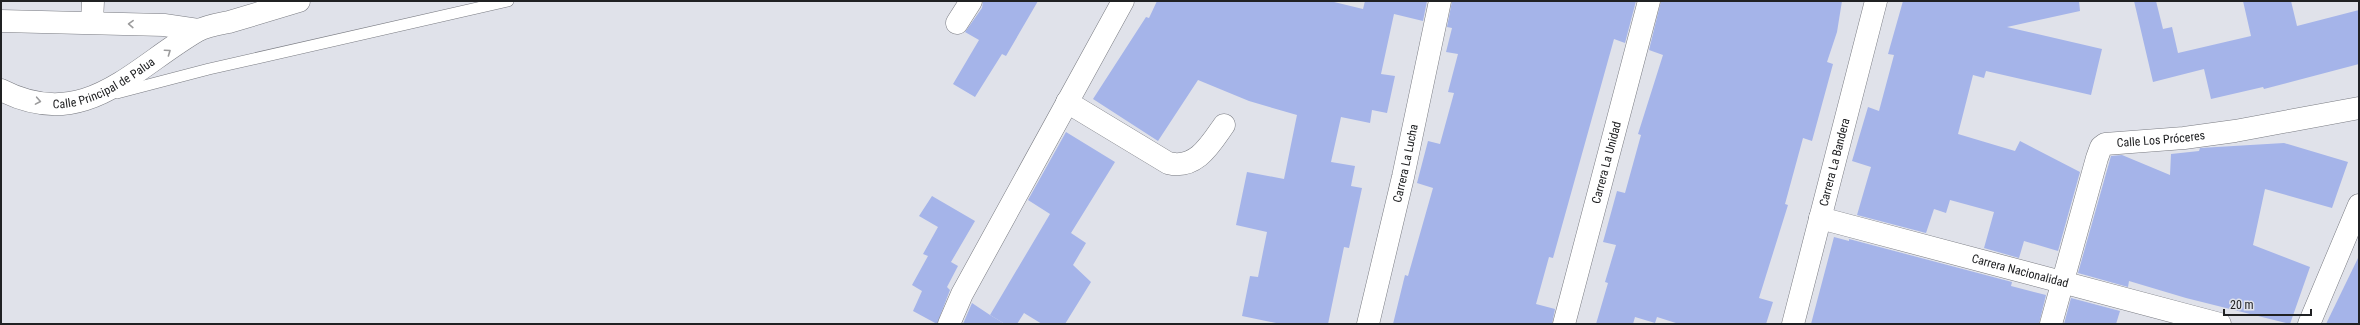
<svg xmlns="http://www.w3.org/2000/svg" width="2360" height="325" viewBox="0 0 2360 325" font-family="'Roboto Condensed',sans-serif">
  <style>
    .building { fill: #a5b4e9 }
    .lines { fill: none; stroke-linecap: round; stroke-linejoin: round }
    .lane-casing { stroke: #797b82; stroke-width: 12 }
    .street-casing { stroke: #797b82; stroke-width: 23 }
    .lane { stroke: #fff; stroke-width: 11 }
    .street { stroke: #fff; stroke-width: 22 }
    .oneway { stroke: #9b9b9c }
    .labels { text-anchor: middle; stroke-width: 3; stroke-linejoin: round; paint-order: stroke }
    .street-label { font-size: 12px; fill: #202123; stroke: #e0e2ea }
  </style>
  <rect width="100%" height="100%" fill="#e0e2ea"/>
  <g class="building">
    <path d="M983,1H1038L1006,56L1002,54L975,97L953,84L979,40L965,32L982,8Z"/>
    <path d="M1157,1H1330L1363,9L1365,1H1427L1423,21L1394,14L1381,74L1395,76L1387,113L1372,110L1370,123L1341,117L1331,162L1355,166L1351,186L1362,188L1349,248L1344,247L1328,324H1281L1242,316L1250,276L1258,277L1267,232L1236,225L1247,172L1284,179L1297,115L1249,101L1198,80L1158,141L1093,99L1146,17L1149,18Z"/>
    <path d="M1452,1H1636L1625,43L1614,39L1553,258L1549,257L1536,304L1555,309L1552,324H1393L1405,275L1408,276L1433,188L1417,183L1428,141L1440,144L1454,93L1448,92L1458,54L1446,52L1452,28L1447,27Z"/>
    <path d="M1661,1H1842L1837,32L1827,62L1833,64L1812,141L1803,138L1785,204L1788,205L1759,298L1773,302L1766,324H1679L1657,317L1655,323L1635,317L1633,324H1596L1608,283L1605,282L1616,245L1603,242L1617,191L1625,193L1641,135L1638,134L1663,55L1649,50Z"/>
    <path d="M1903,1H2079L2080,11L2007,27L2102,49L2091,95L1986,71L1984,78L1973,75L1958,134L2015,151L2020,141L2080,172L2058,251L2024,241L2019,258L1984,248L1994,212L1950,200L1946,213L1934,209L1926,233L1857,215L1871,167L1852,161L1868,107L1879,111L1894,55L1888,54Z"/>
    <path d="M2134,1H2156L2163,29L2172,27L2178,53L2251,36L2243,1H2291L2297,26L2359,10V64L2264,89L2263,87L2211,99L2204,69L2153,82Z"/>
    <path d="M1066,132L1115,162L1071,233L1086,243L1073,265L1091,282L1065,324H1042L1024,313L1017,324H1005L990,315L1050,214L1028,200Z"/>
    <path d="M2284,143L2348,162L2332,208L2265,189L2253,245L2310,267L2290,324L2186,298L2129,281L2128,287L2078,273L2111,156L2122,155L2170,175L2171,154L2199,151L2200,148Z"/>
    <path d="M932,196L975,221L951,262L958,266L947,287L950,290L937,324L913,311L922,291L912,285L928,256L923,254L938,227L919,216Z"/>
    <path d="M1834,237L1849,241V239L2012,282L2011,286L2046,295L2039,324H1811Z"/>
    <path d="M2359,256V324H2326Z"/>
    <path d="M2071,298L2120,311L2116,324H2064Z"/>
    <path d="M972,303L990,315L1005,324H963Z"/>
  </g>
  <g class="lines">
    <g class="lane-casing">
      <path id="lane" d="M117,93L209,69L508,1"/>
    </g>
    <g class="street-casing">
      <g id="street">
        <path d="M1,21L164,25L198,30"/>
        <path d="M92,22L93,1"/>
        <path d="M957,23L971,1"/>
        <path id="s1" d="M1,90C84,133 132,69 197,31C206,26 219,24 229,22C252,15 275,8 299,1"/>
        <path d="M1067,102L1168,163C1196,170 1210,145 1224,125"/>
        <path id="s2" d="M1820,218L2220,324"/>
        <path d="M949,324L962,294L1123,1"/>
        <path id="s3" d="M1368,324L1403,177L1440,1"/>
        <path id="s4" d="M1564,324L1649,1"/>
        <path id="s5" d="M1793,324L1876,1"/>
        <path id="s6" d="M2051,324L2097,158L2101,147L2105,144L2184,138L2235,131L2359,108"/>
        <path d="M2309,324L2359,205"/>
      </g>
    </g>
    <use href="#lane" class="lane"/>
    <use href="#street" class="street"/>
  </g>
  <defs><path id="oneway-chevron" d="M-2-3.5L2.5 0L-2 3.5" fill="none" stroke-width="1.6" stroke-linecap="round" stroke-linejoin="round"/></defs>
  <g class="oneway">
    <use href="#oneway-chevron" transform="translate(131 24) rotate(-178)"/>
    <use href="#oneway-chevron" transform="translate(168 52) rotate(-35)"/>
    <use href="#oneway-chevron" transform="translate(38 101) rotate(10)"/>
  </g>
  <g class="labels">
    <g class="street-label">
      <text dy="4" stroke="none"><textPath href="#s1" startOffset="110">Calle Principal de Palua</textPath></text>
      <text dy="4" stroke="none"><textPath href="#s6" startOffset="245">Calle Los Próceres</textPath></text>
      <text dy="4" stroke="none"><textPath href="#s4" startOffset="167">Carrera La Unidad</textPath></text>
      <text dy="4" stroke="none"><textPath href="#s5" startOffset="167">Carrera La Bandera</textPath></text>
      <text dy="4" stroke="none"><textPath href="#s3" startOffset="165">Carrera La Lucha</textPath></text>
      <text dy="4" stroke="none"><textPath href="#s2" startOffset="207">Carrera Nacionalidad</textPath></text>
    </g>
  </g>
  <rect width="2360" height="325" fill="none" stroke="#202123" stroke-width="4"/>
  <path d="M2224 309v6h87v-6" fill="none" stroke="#202123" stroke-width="2"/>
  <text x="2230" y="309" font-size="12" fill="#202123" stroke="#e0e2ea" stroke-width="3" paint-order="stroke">20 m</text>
</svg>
